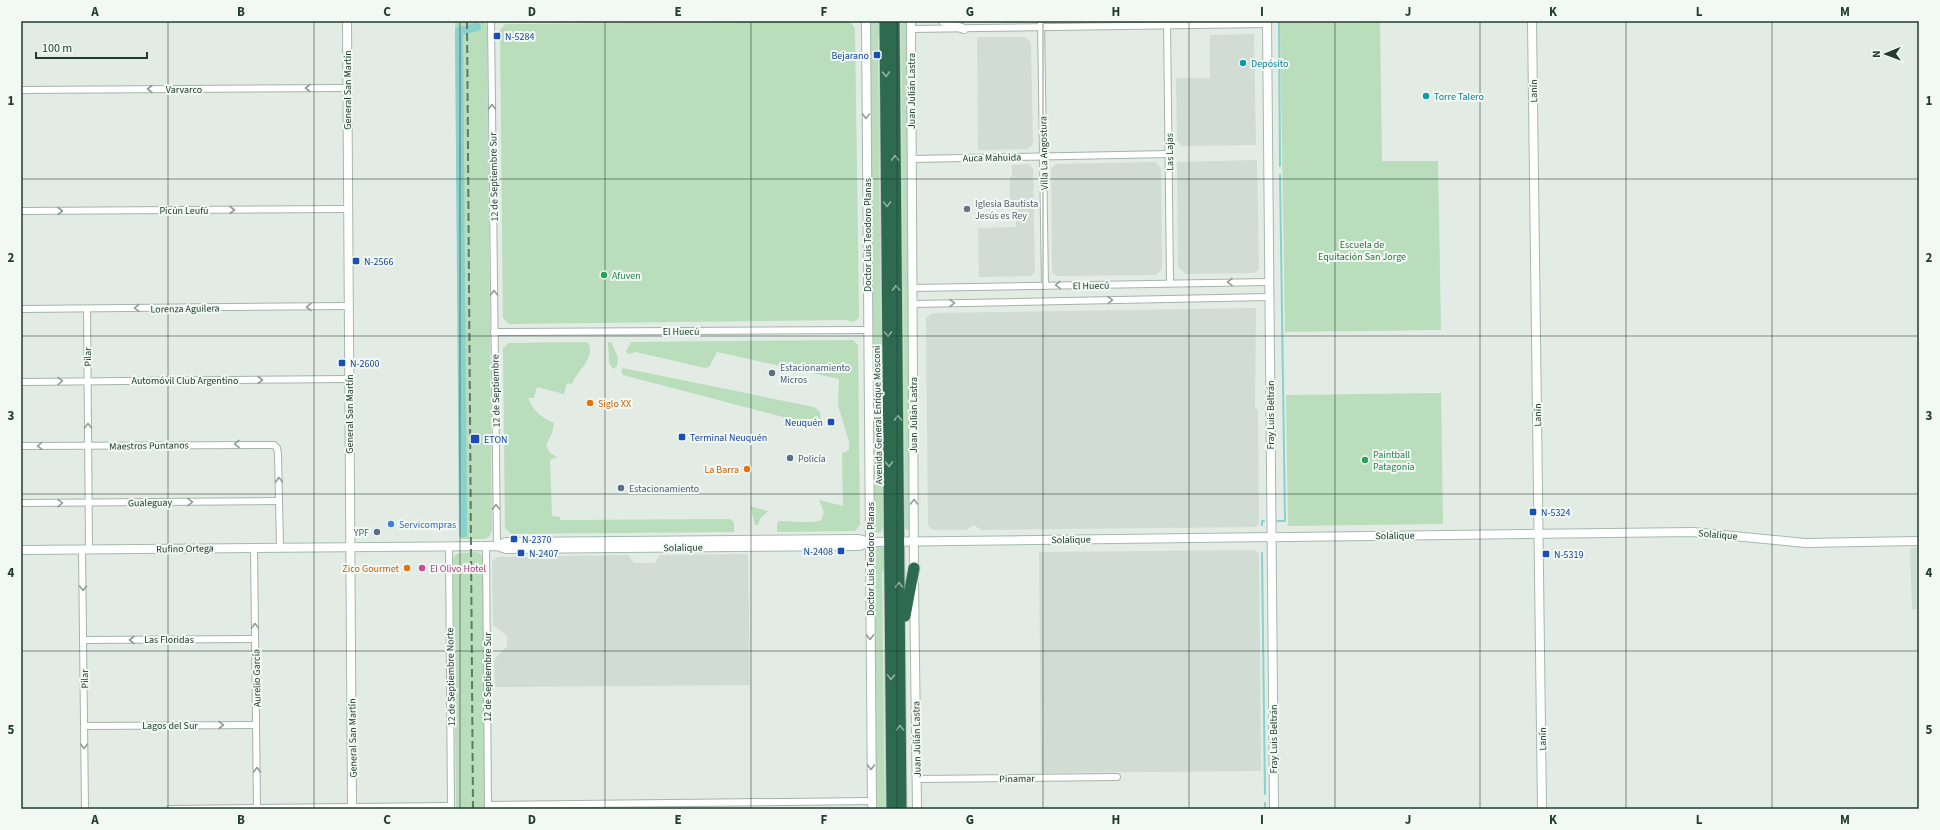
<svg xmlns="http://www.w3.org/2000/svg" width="1940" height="830" viewBox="0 0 1940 830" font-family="'Source Sans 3',sans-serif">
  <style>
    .built { fill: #d0dcd4 }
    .green { fill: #baddbc }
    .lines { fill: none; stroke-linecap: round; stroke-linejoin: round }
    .stream { stroke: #89d1cc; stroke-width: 2 }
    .canal { stroke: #89d1cc; stroke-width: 8 }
    .street-casing { stroke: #a5b4ab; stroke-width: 8 }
    .secondary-casing { stroke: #a3bbad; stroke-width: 10 }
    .highway-casing { stroke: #c1c9c5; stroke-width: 13 }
    .street { stroke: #fff; stroke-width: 6 }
    .secondary { stroke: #fff; stroke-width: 8 }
    .highway { stroke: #2d6a4f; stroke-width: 11 }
    .rail { stroke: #5c796a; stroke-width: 2; stroke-dasharray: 8 4; stroke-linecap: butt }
    .oneway { stroke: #90b2a2 }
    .oneway2 { stroke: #909e97 }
    .grid { fill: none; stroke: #223d2f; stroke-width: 1; stroke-opacity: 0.55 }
    .transit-dot { fill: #1a4fb4; stroke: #f2f9f4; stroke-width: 1.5 }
    .culture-dot { fill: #0f9aa8; stroke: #f2f9f4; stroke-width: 1.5 }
    .worship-dot { fill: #6b7280; stroke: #f2f9f4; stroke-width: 1.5 }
    .leisure-dot { fill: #2e9e5b; stroke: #f2f9f4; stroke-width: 1.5 }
    .service-dot { fill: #5c6f8a; stroke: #f2f9f4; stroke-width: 1.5 }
    .food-dot { fill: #e8710a; stroke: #f2f9f4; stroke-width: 1.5 }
    .shop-dot { fill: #3f7fe0; stroke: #f2f9f4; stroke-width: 1.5 }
    .hotel-dot { fill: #d1479c; stroke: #f2f9f4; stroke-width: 1.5 }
    .labels { text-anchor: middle; stroke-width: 4; stroke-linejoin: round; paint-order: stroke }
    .transit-label { font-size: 10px; fill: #164399; stroke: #f2f9f4; text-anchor: start }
    .culture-label { font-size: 10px; fill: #0d838f; stroke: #f2f9f4; text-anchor: start }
    .street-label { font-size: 10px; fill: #223d2f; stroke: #f2f9f4 }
    .worship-label { font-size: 10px; fill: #5b616d; stroke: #f2f9f4; text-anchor: start }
    .park-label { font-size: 10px; fill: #2c7437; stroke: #f2f9f4 }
    .leisure-label { font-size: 10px; fill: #27864d; stroke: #f2f9f4; text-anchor: start }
    .service-label { font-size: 10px; fill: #4e5e75; stroke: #f2f9f4; text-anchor: start }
    .food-label { font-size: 10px; fill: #c56008; stroke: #f2f9f4; text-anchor: end }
    .shop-label { font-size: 10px; fill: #366cbe; stroke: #f2f9f4; text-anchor: start }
    .hotel-label { font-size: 10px; fill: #b23c85; stroke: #f2f9f4; text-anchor: start }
    .neatline { fill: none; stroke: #223d2f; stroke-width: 1.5 }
    .grid-label { font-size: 13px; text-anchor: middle; font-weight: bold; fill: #223d2f }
  </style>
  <rect width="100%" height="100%" fill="#e2ece5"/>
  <g class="built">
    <path d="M1254,34L1256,145L1182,146L1177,141L1176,78H1210V35Z"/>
    <path d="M977,37H1025L1031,42L1033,144L1028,149L978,150Z"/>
    <path d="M1257,160L1259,269L1254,273L1186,274L1178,267L1177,162Z"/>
    <path d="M1155,162L1161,168L1162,269L1156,275L1057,276L1052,272L1051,168L1056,164Z"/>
    <path d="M1029,164L1033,169L1035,272L1031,276L979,277L978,228L1016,227L1015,202H1010V177H1012V165Z"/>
    <path d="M1256,308L1255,409H1258L1259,524L1255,527L981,530L974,525L966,530H932L928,525L926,318L932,313Z"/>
    <path d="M1919,547V609H1912L1910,548Z"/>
    <path d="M1256,550L1259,554L1261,771L1041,773L1039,552Z"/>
    <path d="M748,554L750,685L495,687L494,660L507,646V636L493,625L492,561L497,557L628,555L634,563H655L660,555Z"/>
  </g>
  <g class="green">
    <path d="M455,21H485L487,27L492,531L489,537L485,539H460Z"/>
    <path d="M849,21L855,28L859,318L854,322L845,320L509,324L503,318L500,30L505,24Z"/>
    <path d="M869,21H881V35L878,38L883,527L881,532L878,533L873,531Z"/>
    <path d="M901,21H907L911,525L909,530L903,529L902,509L905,505Z"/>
    <path d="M1380,22L1382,161H1438L1441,330L1285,332L1280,23Z"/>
    <path d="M853,340L858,345L860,525L855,531L777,532V524L779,521C789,521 815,524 821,520L824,512L819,500L843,506L842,453L849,450V442L838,405L839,379L717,352L709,367L705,368L636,352L628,354L626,351L631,342Z"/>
    <path d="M588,342C596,359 577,370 572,384L567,383L564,394L537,387L534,398H528C533,410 541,418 554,423L552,433L546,445L550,453L557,457L550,460L552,516L560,517V520L730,519L734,522V532L511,534L505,528L503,348L509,343Z"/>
    <path d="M608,342H611L618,357L617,366L613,369L609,363Z"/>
    <path d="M623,368L814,407L820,412L821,420L816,424H810L623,375L621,371Z"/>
    <path d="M1441,393L1443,524L1288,526L1286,395Z"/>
    <path d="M750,506L768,511L760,519L758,525H755Z"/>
    <path d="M879,546L885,549L886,566L882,572L885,809H875L873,551L875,547Z"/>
    <path d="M477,552L481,554L483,560L486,809H456L453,560L454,556L459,553Z"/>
  </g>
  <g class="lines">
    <g class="stream">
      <path d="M1279,21L1280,166"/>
      <path d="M459,31V26"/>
      <path d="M1277,521H1285L1280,175"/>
      <path d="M1262,525V521H1264"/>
      <path d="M1262,553L1265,794"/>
      <path d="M1265,803V809"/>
    </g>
    <g class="canal">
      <path d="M469,29L477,27"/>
      <path d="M463,534L459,31L464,30"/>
    </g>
    <g class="street-casing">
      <g id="street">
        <path d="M491,21L497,546"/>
        <path d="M1041,21L1045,286"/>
        <path d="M1167,21L1170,283"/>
        <path d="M911,29L1267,24"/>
        <path d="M21,90L347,88"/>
        <path d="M912,159L1169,154"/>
        <path d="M21,211L348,209"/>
        <path d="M913,288L1269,282"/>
        <path d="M913,304L1269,297"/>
        <path d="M21,309L348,306"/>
        <path d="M87,309L89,549"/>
        <path d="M494,332L868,330"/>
        <path d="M21,382L349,379"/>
        <path d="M21,446L274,445L277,448L278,454L280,547"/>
        <path d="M21,503L279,501"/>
        <path d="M449,546L451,809"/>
        <path d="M486,546L488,808"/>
        <path d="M254,547L257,809"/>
        <path d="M82,549L85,809"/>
        <path d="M83,640L255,639"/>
        <path d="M84,726L256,725"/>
        <path d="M917,779L1117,777"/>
        <path d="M488,805L872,801"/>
        <path d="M170,809L451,806"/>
      </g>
    </g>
    <g class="secondary-casing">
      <g id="secondary">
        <path d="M347,21L352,809"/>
        <path d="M866,21L872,809"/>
        <path d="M911,21L914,572"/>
        <path d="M943,21L964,29"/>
        <path d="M1267,21L1274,809"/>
        <path d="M1532,21L1542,809"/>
        <path d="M497,546L506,542L859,539L870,542L1693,532L1805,543L1919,541"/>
        <path d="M21,550L497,546L506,549L859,546L870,542"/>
        <path d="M914,584L917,809"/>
      </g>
    </g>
    <g class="highway-casing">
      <g id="highway">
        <path d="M885,21L892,809"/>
        <path d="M894,21L901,809"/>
        <path d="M905,616L914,568"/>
      </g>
    </g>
    <use href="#street" class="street"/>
    <use href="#secondary" class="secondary"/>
    <use href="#highway" class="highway"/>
    <path class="rail" d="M467,21L473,809"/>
  </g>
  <defs><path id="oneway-chevron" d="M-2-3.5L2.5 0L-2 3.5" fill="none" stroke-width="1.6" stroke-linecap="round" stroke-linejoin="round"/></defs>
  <g class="oneway">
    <use href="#oneway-chevron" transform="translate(886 74) rotate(89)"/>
    <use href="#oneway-chevron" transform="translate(895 158) rotate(-91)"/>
    <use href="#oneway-chevron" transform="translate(887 204) rotate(89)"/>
    <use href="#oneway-chevron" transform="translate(896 288) rotate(-91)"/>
    <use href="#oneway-chevron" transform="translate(888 334) rotate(89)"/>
    <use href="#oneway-chevron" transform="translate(898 418) rotate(-91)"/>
    <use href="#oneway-chevron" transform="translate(889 464) rotate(89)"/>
    <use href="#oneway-chevron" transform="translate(899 585) rotate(-90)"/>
    <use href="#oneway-chevron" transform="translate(891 677) rotate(90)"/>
    <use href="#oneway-chevron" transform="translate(900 728) rotate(-91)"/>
  </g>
  <g class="oneway2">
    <use href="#oneway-chevron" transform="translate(308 88) rotate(180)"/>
    <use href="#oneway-chevron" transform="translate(150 89) rotate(180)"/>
    <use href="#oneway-chevron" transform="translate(492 107) rotate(-91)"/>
    <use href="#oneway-chevron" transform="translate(866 116) rotate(90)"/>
    <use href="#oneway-chevron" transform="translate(232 210)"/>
    <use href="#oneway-chevron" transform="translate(60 211)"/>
    <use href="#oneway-chevron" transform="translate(1230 282) rotate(179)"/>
    <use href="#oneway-chevron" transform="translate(1058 285) rotate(179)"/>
    <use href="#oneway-chevron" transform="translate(494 293) rotate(-91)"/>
    <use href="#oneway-chevron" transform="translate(1110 300) rotate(-1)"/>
    <use href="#oneway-chevron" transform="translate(952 303) rotate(-1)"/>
    <use href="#oneway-chevron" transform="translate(309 307) rotate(179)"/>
    <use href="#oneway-chevron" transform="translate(137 308) rotate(179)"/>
    <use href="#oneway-chevron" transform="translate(260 380)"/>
    <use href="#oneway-chevron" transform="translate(60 381) rotate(-1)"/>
    <use href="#oneway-chevron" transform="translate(88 426) rotate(-90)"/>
    <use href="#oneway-chevron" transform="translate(237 444) rotate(179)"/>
    <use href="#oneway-chevron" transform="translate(40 446) rotate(179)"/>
    <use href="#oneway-chevron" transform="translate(279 480) rotate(-91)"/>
    <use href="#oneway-chevron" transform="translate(190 502) rotate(-1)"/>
    <use href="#oneway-chevron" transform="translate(914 502) rotate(-90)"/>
    <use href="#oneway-chevron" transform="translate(60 503) rotate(-1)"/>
    <use href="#oneway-chevron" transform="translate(496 507) rotate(-91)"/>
    <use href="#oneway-chevron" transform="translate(83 588) rotate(89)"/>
    <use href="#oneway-chevron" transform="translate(255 626) rotate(-91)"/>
    <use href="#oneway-chevron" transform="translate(870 637) rotate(90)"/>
    <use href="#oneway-chevron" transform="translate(132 640) rotate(180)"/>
    <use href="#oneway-chevron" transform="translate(221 725)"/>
    <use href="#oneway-chevron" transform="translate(84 746) rotate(89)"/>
    <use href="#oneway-chevron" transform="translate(871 767) rotate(90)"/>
    <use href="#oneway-chevron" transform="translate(257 770) rotate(-91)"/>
  </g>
  <path class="grid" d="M168,21V809M314,21V809M460,21V809M605,21V809M751,21V809M897,21V809M1043,21V809M1189,21V809M1335,21V809M1480,21V809M1626,21V809M1772,21V809M21,179H1919M21,336H1919M21,494H1919M21,651H1919"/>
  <g class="transit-dot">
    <rect x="493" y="32" width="8" height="8" rx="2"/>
    <rect x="873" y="51" width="8" height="8" rx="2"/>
    <rect x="352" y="257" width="8" height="8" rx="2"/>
    <rect x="338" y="359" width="8" height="8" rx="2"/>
    <rect x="827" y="418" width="8" height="8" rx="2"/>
    <rect x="678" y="433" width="8" height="8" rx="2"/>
    <rect x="470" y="434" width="10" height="10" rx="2"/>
    <rect x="1529" y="508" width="8" height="8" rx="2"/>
    <rect x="510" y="535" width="8" height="8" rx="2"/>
    <rect x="837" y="547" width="8" height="8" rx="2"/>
    <rect x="517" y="549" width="8" height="8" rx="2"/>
    <rect x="1542" y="550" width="8" height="8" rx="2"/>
  </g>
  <g class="culture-dot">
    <circle cx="1243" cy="63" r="4"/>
    <circle cx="1426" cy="96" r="4"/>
  </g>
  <circle class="worship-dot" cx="967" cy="209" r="4"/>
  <g class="leisure-dot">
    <circle cx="604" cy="275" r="4"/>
    <circle cx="1365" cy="460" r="4"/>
  </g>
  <g class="service-dot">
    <circle cx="772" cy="373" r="4"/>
    <circle cx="790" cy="458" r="4"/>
    <circle cx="621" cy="488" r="4"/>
    <circle cx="377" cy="532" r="4"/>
  </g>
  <g class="food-dot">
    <circle cx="590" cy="403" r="4"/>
    <circle cx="747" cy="469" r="4"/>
    <circle cx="407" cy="568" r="4"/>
  </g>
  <circle class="shop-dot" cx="391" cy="524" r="4"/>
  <circle class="hotel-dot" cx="422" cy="568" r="4"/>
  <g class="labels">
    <g class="transit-label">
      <text x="505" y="40">N-5284</text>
      <text x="869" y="59" text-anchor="end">Bejarano</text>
      <text x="364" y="265">N-2566</text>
      <text x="350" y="367">N-2600</text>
      <text x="823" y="426" text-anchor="end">Neuquén</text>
      <text x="690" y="441">Terminal Neuquén</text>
      <text x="484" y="443">ETON</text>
      <text x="1541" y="516">N-5324</text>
      <text x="522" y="543">N-2370</text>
      <text x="833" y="555" text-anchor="end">N-2408</text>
      <text x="529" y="557">N-2407</text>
      <text x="1554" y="558">N-5319</text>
    </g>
    <g class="culture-label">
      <text x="1251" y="67">Depósito</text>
      <text x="1434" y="100">Torre Talero</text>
    </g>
    <g class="street-label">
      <text x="184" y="93">Varvarco</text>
      <text transform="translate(347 90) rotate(-90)" y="4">General San Martín</text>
      <text transform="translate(911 91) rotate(-90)" y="4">Juan Julián Lastra</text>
      <text transform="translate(1533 91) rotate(-91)" y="4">Lanín</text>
      <text transform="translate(1169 152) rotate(-91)" y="4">Las Lajas</text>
      <text transform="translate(1043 153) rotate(-91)" y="4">Villa La Angostura</text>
      <text transform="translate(992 157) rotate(-1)" y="4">Auca Mahuida</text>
      <text transform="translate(493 177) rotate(-91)" y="4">12 de Septiembre Sur</text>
      <text x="184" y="214">Picún Leufú</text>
      <text transform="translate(867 235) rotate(-90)" y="4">Doctor Luis Teodoro Planas</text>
      <text transform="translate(1091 285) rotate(-1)" y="4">El Huecú</text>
      <text transform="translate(185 308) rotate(-1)" y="4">Lorenza Aguilera</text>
      <text x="681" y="335">El Huecú</text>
      <text transform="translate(87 357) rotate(-91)" y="4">Pilar</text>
      <text x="185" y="384">Automóvil Club Argentino</text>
      <text transform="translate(495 391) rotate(-91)" y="4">12 de Septiembre</text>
      <text transform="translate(349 414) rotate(-90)" y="4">General San Martín</text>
      <text transform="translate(877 415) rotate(-91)" y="4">Avenida General Enrique Mosconi</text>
      <text transform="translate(913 415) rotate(-90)" y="4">Juan Julián Lastra</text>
      <text transform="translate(1270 415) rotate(-90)" y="4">Fray Luis Beltrán</text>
      <text transform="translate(1537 415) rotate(-91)" y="4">Lanín</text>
      <text transform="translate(149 445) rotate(-1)" y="4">Maestros Puntanos</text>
      <text transform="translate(150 502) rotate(-1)" y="4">Gualeguay</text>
      <text transform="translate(1718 534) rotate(5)" y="4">Solalique</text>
      <text transform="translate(1395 535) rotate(-1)" y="4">Solalique</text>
      <text transform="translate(1071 539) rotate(-1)" y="4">Solalique</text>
      <text transform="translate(683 547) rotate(-1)" y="4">Solalique</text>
      <text transform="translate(185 548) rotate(-1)" y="4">Rufino Ortega</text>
      <text transform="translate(870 559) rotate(-90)" y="4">Doctor Luis Teodoro Planas</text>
      <text x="169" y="643">Las Floridas</text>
      <text transform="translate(450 677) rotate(-91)" y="4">12 de Septiembre Norte</text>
      <text transform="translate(487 677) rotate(-90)" y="4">12 de Septiembre Sur</text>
      <text transform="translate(256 678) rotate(-91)" y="4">Aurelio García</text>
      <text transform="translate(84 679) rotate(-91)" y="4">Pilar</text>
      <text x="170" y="729">Lagos del Sur</text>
      <text transform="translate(352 738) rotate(-91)" y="4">General San Martín</text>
      <text transform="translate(916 739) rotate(-91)" y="4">Juan Julián Lastra</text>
      <text transform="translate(1273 739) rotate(-90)" y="4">Fray Luis Beltrán</text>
      <text transform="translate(1542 739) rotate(-91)" y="4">Lanín</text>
      <text transform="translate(1017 778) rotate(-1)" y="4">Pinamar</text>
    </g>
    <g class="worship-label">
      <text x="975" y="207">Iglesia Bautista<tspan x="975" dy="12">Jesús es Rey</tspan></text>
    </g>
    <g class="park-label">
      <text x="1362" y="248">Escuela de<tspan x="1362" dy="12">Equitación San Jorge</tspan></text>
    </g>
    <g class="leisure-label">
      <text x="612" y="279">Afuven</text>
      <text x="1373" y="458">Paintball<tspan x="1373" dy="12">Patagonia</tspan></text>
    </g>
    <g class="service-label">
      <text x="780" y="371">Estacionamiento<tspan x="780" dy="12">Micros</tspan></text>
      <text x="798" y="462">Policía</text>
      <text x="629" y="492">Estacionamiento</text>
      <text x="369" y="536" text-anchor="end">YPF</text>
    </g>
    <g class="food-label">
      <text x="598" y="407" text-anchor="start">Siglo XX</text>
      <text x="739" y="473">La Barra</text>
      <text x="399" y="572">Zico Gourmet</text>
    </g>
    <g class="shop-label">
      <text x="399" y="528">Servicompras</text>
    </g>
    <g class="hotel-label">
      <text x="430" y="572">El Olivo Hotel</text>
    </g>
  </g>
  <rect width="1940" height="830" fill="none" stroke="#f2f9f4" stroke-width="44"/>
  <g transform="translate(1886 54) rotate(269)" stroke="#f2f9f4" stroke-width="3" paint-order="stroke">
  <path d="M0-3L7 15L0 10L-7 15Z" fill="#223d2f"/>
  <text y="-6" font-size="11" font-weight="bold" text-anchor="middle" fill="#223d2f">N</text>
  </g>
  <path d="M36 52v6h111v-6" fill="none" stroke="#223d2f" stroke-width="2"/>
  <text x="42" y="52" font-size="12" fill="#223d2f" stroke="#f2f9f4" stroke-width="3" paint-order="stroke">100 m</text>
  <rect x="22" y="22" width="1896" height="786" class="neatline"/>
  <g class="grid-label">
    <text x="95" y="16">A</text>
    <text x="241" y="16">B</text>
    <text x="387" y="16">C</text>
    <text x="532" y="16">D</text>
    <text x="678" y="16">E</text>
    <text x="824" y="16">F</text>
    <text x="970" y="16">G</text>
    <text x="1116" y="16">H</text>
    <text x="1262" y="16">I</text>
    <text x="1408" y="16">J</text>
    <text x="1553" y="16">K</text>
    <text x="1699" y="16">L</text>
    <text x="1845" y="16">M</text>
    <text x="11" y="105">1</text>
    <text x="1929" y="105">1</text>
    <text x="11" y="262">2</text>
    <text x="1929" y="262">2</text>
    <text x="11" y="420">3</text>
    <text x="1929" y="420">3</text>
    <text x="11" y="577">4</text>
    <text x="1929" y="577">4</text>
    <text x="11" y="734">5</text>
    <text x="1929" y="734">5</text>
    <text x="95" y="824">A</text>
    <text x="241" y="824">B</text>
    <text x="387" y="824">C</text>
    <text x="532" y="824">D</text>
    <text x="678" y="824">E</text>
    <text x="824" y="824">F</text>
    <text x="970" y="824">G</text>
    <text x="1116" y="824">H</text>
    <text x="1262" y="824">I</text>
    <text x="1408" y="824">J</text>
    <text x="1553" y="824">K</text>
    <text x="1699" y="824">L</text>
    <text x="1845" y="824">M</text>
  </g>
</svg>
